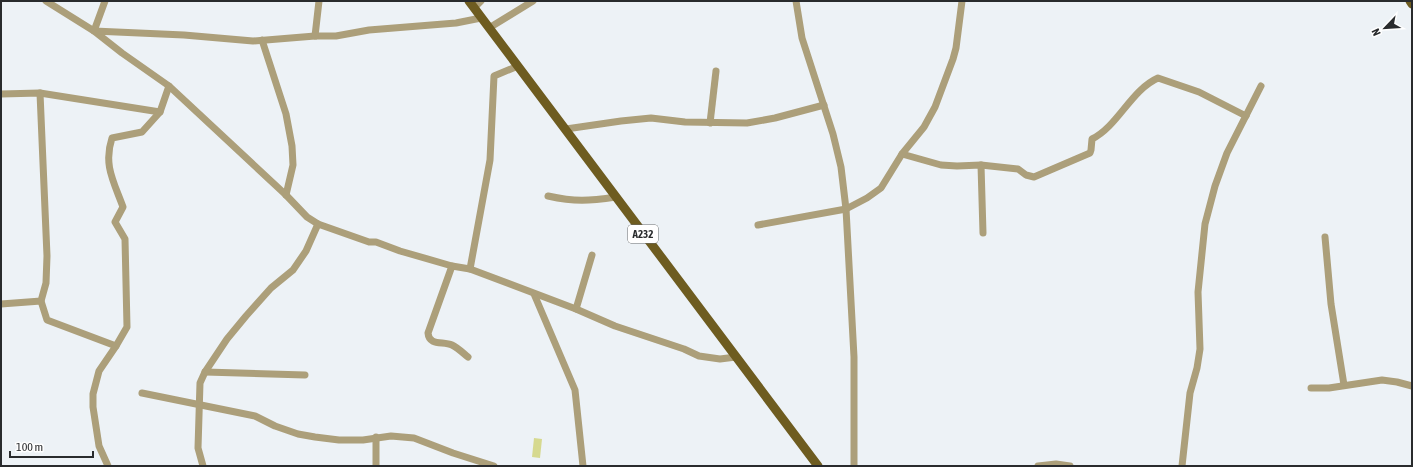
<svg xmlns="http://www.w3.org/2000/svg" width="1413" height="467" viewBox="0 0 1413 467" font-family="'Asap Condensed',sans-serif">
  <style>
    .green { fill: #d6d98f }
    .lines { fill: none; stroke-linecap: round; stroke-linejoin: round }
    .minor { stroke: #ac9f7a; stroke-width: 7 }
    .major { stroke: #6e5c20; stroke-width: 9 }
    .labels { text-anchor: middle; stroke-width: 3; stroke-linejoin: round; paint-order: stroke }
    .shield { fill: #fff; stroke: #696b6c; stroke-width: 1 }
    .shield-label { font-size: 11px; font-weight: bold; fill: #292b2d }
  </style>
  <rect width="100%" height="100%" fill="#edf2f6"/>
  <path class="green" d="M534,438L542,439L540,458L532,457Z"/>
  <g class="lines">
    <g class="minor">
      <path d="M46,1L94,31L122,53L169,86L286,195L307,217L318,224L369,242H376L400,251L452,266L470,269L576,309L615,326L684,349L699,356L720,359L736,357"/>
      <path d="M105,1L94,31L184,35L253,41L315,36H336L369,30L456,23L481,18"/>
      <path d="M796,1L802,38L833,134L841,167L846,209L854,357V466"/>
      <path d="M474,8L481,1"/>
      <path d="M489,28L533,1"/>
      <path d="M315,36L319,1"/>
      <path d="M262,40L286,114L292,146L293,165L286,195"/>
      <path d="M1,94L40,93L160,112"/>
      <path d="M710,123L716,71"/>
      <path d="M566,129L621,121L651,118L685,122L747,123L775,118L824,105"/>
      <path d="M902,154L941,165L957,166L981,165L1018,169L1026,175L1034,177L1090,153L1091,150L1092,139C1118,126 1131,90 1158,78L1199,92L1246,116"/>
      <path d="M981,165L983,233"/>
      <path d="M548,196C575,202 589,201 616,197"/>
      <path d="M758,225L846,209L867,198L881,188L902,154L924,127L935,107L953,59L956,48L962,1"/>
      <path d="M1325,237L1331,304L1344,385"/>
      <path d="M452,266L428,333C429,346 443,341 452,345C458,348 463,353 468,357"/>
      <path d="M470,269L490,160L494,76L518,66"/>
      <path d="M534,294L575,390L583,466"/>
      <path d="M41,301L47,320L116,346"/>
      <path d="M1,304L41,301L46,283L47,256L40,93"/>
      <path d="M576,309L592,255"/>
      <path d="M205,372L305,375"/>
      <path d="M1311,388H1329L1382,380L1397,382L1412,386"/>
      <path d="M142,393L255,416L275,426L298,434L315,437L339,440H363L391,436L414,438L453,453L494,466"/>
      <path d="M108,466L99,446L93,407V394L99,371L116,346L127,327L125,239L115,222L123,207C114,182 103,165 112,138L142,132L160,112L169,86"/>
      <path d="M203,466L198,448L200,383L205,372L227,339L246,316L271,288L293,270L306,251L318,224"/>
      <path d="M376,466V437"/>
      <path d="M1038,466L1056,464L1070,466"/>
      <path d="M1182,466L1190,393L1197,368L1200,349L1198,292L1205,224L1215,186L1227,153L1261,86"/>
    </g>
    <g class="major">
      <path d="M469,1L818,466"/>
      <path d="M1410,1L1412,4"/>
    </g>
  </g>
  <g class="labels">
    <rect class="shield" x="628" y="225" width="30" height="18" rx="3"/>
    <g class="shield-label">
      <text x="643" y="238">A232</text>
    </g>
  </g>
  <rect width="1413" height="467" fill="none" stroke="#292b2d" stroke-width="4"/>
  <g transform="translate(1385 28) rotate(245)" stroke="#ffffff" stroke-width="3" paint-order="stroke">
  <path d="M0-3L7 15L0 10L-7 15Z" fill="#292b2d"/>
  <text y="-6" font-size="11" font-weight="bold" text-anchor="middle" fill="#292b2d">N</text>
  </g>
  <path d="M10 451v6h83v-6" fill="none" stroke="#292b2d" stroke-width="2"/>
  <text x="16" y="451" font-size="12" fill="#292b2d" stroke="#ffffff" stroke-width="3" paint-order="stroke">100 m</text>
</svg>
